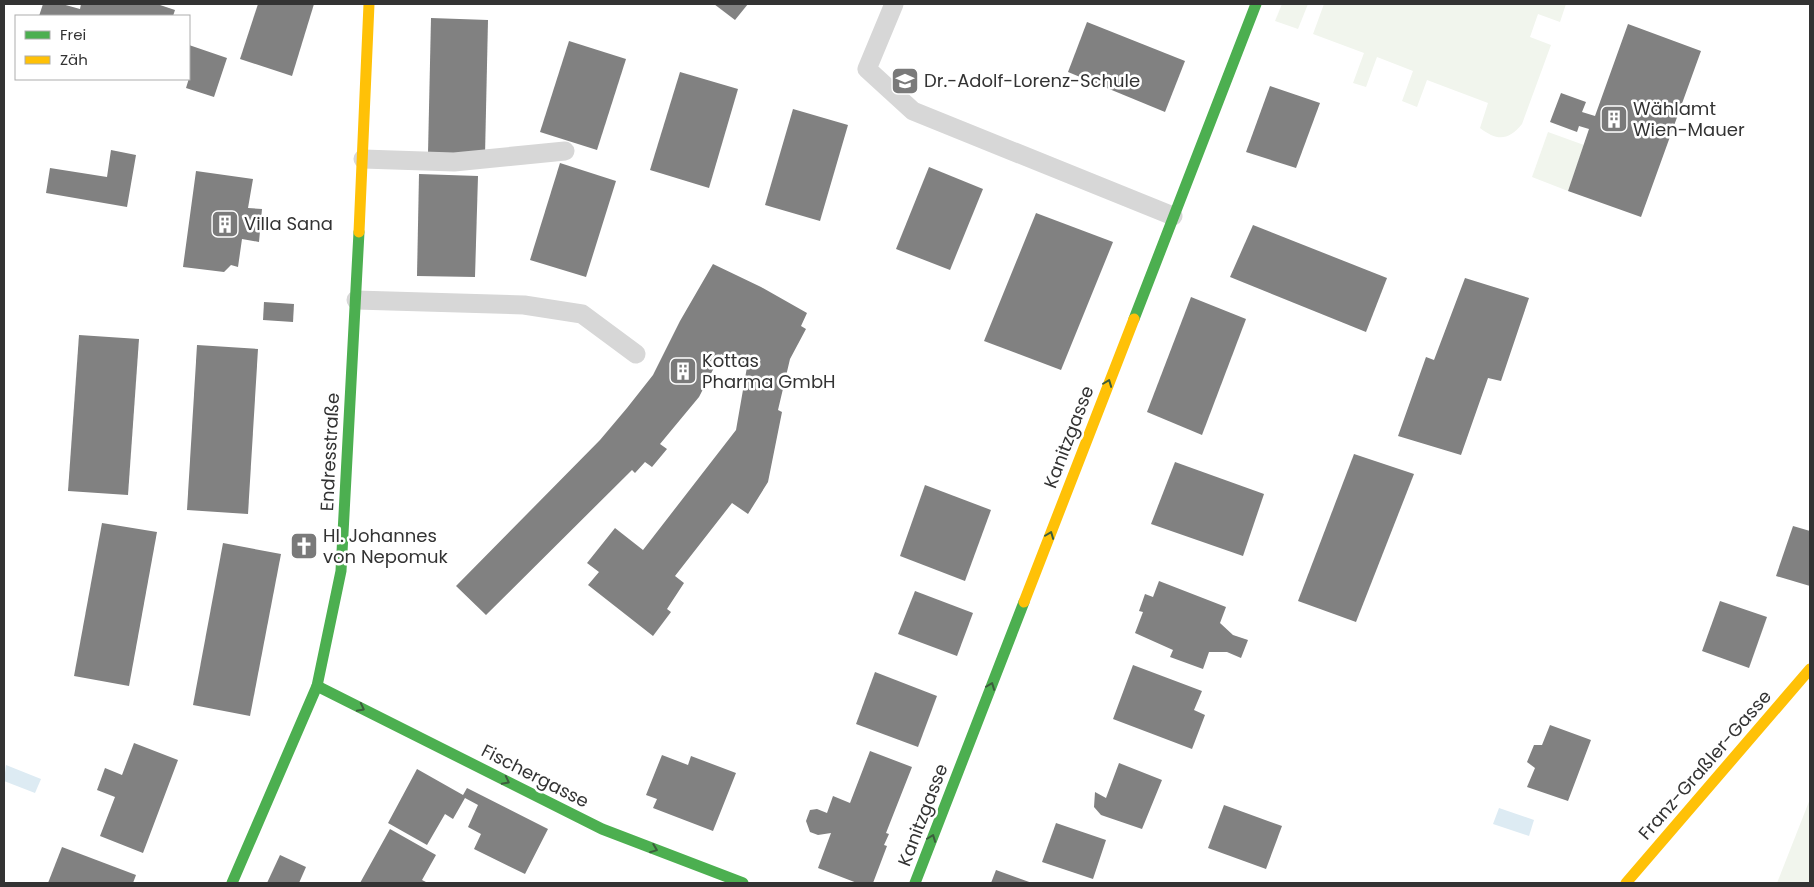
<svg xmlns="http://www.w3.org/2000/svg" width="1814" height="887" viewBox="0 0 1814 887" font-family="Poppins,sans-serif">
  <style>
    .green { fill: #f1f5ed }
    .water { fill: #ddebf3 }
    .building { fill: #818181 }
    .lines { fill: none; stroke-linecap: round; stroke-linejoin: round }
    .lane { stroke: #d7d7d7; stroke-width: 19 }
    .fast { stroke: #4caf50; stroke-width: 11 }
    .slow { stroke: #ffc107; stroke-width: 11 }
    .oneway { stroke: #3c5e3d }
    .labels { text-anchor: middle; stroke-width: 5; stroke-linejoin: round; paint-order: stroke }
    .poi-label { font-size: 18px; fill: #333; stroke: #fff; text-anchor: start }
    .street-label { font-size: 18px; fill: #333; stroke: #fff }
  </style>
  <rect width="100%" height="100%" fill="#fff"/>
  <g class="green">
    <path d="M1282,4H1308L1298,29L1275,21Z"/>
    <path d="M1324,4H1566L1560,22L1538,14L1530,37L1551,45L1522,124C1508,141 1497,141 1480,128L1488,103L1427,80L1417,107L1402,101L1413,71L1377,57L1366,87L1353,83L1364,53L1313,34Z"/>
    <path d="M1548,132L1584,145L1568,191L1532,177Z"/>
    <path d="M1810,799V883H1777Z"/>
  </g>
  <g class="water">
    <path d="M6,765L41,779L35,793L4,781Z"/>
    <path d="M1499,808L1534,820L1529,836L1493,824Z"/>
  </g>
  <g class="building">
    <path d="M43,4H62L80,9L81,4H157L175,10L173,16H39Z"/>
    <path d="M258,4H314L292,76L240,59Z"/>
    <path d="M714,4H748L735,20Z"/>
    <path d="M431,18L488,20L485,155L428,153Z"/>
    <path d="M1087,22L1185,61L1165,112L1068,72Z"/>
    <path d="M1628,24L1701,51L1641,217L1568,191L1589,129L1579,126L1577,132L1550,122L1561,93L1586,102L1582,112L1595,116Z"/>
    <path d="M569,41L626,59L597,150L540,132Z"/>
    <path d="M189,45L227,58L214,97L186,88L190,75Z"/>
    <path d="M680,72L738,89L709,188L650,170Z"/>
    <path d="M1270,86L1320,103L1296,168L1246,152Z"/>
    <path d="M793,109L848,125L820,221L765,205Z"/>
    <path d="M111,150L136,155L127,207L46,193L50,168L107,177Z"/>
    <path d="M560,163L616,181L586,277L530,260Z"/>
    <path d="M929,167L983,189L950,270L896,249Z"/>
    <path d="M196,171L253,179L248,208L262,209L259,242L242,239L238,267L231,265L224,272L183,267Z"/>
    <path d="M419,174L478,176L475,277L417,276Z"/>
    <path d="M1036,213L1113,242L1061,370L984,341Z"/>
    <path d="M1253,225L1387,278L1366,332L1230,277Z"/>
    <path d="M713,264L761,287L807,313L801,326L806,329L790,359L778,410L782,412L768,482L748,514L732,503L675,576L684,583L667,609L671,612L653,636L588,585L599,572L587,563L615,528L643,550L736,430L747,367L721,354L699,397L660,444L667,449L652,467L645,462L635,473L632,470L486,615L456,586L600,440L627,408L653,375L680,321Z"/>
    <path d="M1465,278L1529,298L1501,381L1488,378L1461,455L1398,436L1426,357L1434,360Z"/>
    <path d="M1191,297L1246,319L1202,435L1147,412Z"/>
    <path d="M264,302L294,304L293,322L263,320Z"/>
    <path d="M79,335L139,339L128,495L68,491Z"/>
    <path d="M197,345L258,349L248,514L187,510Z"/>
    <path d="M1354,454L1414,474L1356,622L1298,601Z"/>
    <path d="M1175,462L1264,494L1243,556L1151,524Z"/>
    <path d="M925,485L991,510L965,581L900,556Z"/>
    <path d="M102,523L157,532L129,686L74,676Z"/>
    <path d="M1793,526L1810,531V586L1776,576Z"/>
    <path d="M297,534L315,538L311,558L292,554Z"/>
    <path d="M223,543L281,554L250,716L193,705Z"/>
    <path d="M1159,581L1226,607L1220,623L1233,635L1248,640L1241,658L1227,652H1209L1203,669L1170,657L1173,650L1135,633L1143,612L1139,611L1145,594L1153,597Z"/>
    <path d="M915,591L973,613L957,656L898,634Z"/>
    <path d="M1720,601L1767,617L1749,668L1702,651Z"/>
    <path d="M1133,665L1202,691L1194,710L1205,715L1192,749L1113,719Z"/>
    <path d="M875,672L937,696L918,747L856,724Z"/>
    <path d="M1550,725L1591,740L1568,801L1527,787L1535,768L1527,762L1534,745H1542Z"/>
    <path d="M134,743L178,760L143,853L100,836L115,797L97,790L105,768L122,775Z"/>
    <path d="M870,751L912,767L886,833L889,834L884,845L887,846L873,883H857L818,868L831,833L818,835L810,832L806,821L810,810L817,809L827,813L833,796L850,803Z"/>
    <path d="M662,755L688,765L691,756L736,773L713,831L653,808L657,799L646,795Z"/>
    <path d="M1119,763L1162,780L1142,829L1101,815L1094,807L1095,792L1106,798Z"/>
    <path d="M417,769L463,795L467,788L548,829L525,874L474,849L481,834L468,827L478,805L465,798L453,819L445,814L427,845L388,823Z"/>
    <path d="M1224,805L1282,826L1266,869L1208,848Z"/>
    <path d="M1056,823L1106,840L1093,879L1042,862Z"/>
    <path d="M390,829L436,855L422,880L428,883H360Z"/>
    <path d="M62,847L136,875L133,883H48Z"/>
    <path d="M280,855L306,867L299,883H267Z"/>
    <path d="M996,870L1032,883H991Z"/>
  </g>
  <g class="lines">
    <g class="lane">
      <path d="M894,4L867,69L913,111L1173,216"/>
      <path d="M363,159L454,162L565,151"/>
      <path d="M356,300L524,305L582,314L636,354"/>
    </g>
    <g class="fast">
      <path d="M1134,319L1256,4"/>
      <path d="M317,686L602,829L743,883"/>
      <path d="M232,883L317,686L341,571L359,232"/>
      <path d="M915,883L1024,602"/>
    </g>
    <g class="slow">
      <path d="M359,232L369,4"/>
      <path d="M1024,602L1134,319"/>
      <path d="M1626,883L1810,669"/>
    </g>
  </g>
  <defs><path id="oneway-chevron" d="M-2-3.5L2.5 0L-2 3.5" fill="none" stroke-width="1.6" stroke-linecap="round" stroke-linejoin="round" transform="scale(1.25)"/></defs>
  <g class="oneway">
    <use href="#oneway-chevron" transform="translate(1108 383) rotate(-69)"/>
    <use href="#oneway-chevron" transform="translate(1050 535) rotate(-69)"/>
    <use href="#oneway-chevron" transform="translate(991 686) rotate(-69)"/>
    <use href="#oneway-chevron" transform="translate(361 708) rotate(27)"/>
    <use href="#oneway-chevron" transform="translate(506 781) rotate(27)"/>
    <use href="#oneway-chevron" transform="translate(932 838) rotate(-69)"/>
    <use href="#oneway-chevron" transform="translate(654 849) rotate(21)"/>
  </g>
  <defs>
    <g id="school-square" transform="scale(1.4375)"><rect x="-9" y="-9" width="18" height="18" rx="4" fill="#7a7a7a" stroke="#fff"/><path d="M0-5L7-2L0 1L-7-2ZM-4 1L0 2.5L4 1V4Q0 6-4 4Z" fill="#fff"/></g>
    <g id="building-square" transform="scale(1.4375)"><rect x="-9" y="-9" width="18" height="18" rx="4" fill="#7a7a7a" stroke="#fff"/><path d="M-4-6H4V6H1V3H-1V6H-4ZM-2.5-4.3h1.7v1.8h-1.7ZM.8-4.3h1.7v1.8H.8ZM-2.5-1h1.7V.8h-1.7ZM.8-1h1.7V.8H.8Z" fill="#fff"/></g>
    <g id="church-square" transform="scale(1.4375)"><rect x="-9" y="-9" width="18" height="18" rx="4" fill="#7a7a7a" stroke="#fff"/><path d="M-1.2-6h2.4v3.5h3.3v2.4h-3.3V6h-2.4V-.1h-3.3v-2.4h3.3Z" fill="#fff"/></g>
  </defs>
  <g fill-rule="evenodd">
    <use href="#school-square" x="905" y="81"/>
    <use href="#building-square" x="1614" y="119"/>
    <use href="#building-square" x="225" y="224"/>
    <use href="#building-square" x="683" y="371"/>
    <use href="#church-square" x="304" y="546"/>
  </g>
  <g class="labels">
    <g class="poi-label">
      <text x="924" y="87">Dr.-Adolf-Lorenz-Schule</text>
      <text x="1633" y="115">Wählamt<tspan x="1633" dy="21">Wien-Mauer</tspan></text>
      <text x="244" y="230">Villa Sana</text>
      <text x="702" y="367">Kottas<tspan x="702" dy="21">Pharma GmbH</tspan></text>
      <text x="323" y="542">Hl. Johannes<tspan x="323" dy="21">von Nepomuk</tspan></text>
    </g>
    <g class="street-label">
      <text transform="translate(1069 437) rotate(-69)" y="6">Kanitzgasse</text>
      <text transform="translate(330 452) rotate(-87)" y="6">Endresstraße</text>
      <text transform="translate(1705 765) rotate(-49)" y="6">Franz-Graßler-Gasse</text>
      <text transform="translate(535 776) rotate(27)" y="6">Fischergasse</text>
      <text transform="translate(923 815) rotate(-69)" y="6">Kanitzgasse</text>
    </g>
  </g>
  <rect width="1814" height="887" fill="none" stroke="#333333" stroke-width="10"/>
  <rect x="15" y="15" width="175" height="65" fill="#ffffff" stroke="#adadad"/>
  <rect x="25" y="31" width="25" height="8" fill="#4caf50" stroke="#adadad"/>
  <text x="60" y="40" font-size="15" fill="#333333">Frei</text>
  <rect x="25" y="56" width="25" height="8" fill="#ffc107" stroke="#adadad"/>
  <text x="60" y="65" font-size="15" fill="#333333">Zäh</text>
</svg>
